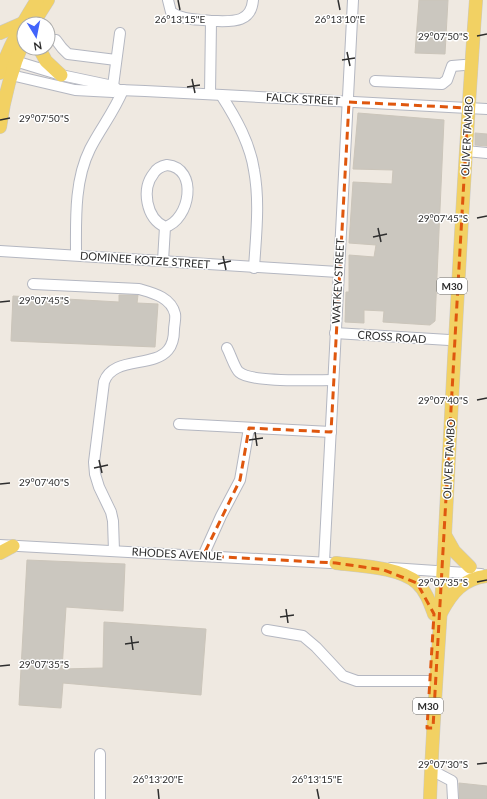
<svg xmlns="http://www.w3.org/2000/svg" width="487" height="799" viewBox="0 0 487 799" font-family="Lato,sans-serif">
  <style>
    .building { fill: #cbc7bf; stroke: #cbc5ba }
    .lines { fill: none; stroke-linecap: round; stroke-linejoin: round }
    .minor-casing { stroke: #b4b7c1; stroke-width: 12 }
    .major-casing { stroke: #c9c9c9; stroke-width: 14 }
    .minor { stroke: #fff; stroke-width: 10 }
    .major { stroke: #f2d163; stroke-width: 13 }
    .marked { fill: none; stroke: #df570e; stroke-width: 3; stroke-dasharray: 8 5; stroke-linejoin: round }
    .ticks { fill: none; stroke: #2e2e2e; stroke-width: 1.5 }
    .labels { text-anchor: middle; stroke-width: 3; stroke-linejoin: round; paint-order: stroke }
    .shield { fill: #fff; stroke: #6d6d6d; stroke-width: 1 }
    .shield-label { font-size: 10px; font-weight: bold; fill: #2e2e2e }
    .street-label { font-size: 11px; fill: #2e2e2e; stroke: #fff }
    .ticks-label { font-size: 10px; text-anchor: middle; fill: #2e2e2e; stroke: #fff; stroke-width: 3; stroke-linejoin: round; paint-order: stroke }
  </style>
  <rect width="100%" height="100%" fill="#efe9e1"/>
  <g class="building">
    <path d="M419,0H448L445,54L415,53Z"/>
    <path d="M358,113L444,120L435,321L430,325L383,322L384,311L364,310V323L345,322L346,292H349V255L374,257L376,245L349,243L353,182L392,184L393,170L353,169Z"/>
    <path d="M475,133L487,134V146L475,145Z"/>
    <path d="M119,295H138L137,303L158,304L155,347L11,341L13,296L119,302Z"/>
    <path d="M27,560L125,564L123,611L66,607L62,669L103,668L104,622L206,629L201,695L63,683L61,708L19,705Z"/>
    <path d="M459,783L487,786V799H459Z"/>
  </g>
  <g class="lines">
    <g class="minor-casing">
      <g id="minor">
        <path d="M168,0L171,12C182,20 197,19 211,21"/>
        <path d="M56,40L62,48L68,54L116,60"/>
        <path d="M15,61L61,75L113,86L117,89"/>
        <path d="M11,75L75,90L113,92L119,90L145,91L487,109"/>
        <path d="M375,81L442,84L447,80L452,66L464,65"/>
        <path d="M113,86L120,33"/>
        <path d="M210,94L211,21C229,21 251,25 253,0"/>
        <path d="M221,95C236,118 250,143 254,170C260,202 256,235 254,268"/>
        <path d="M466,151L487,153"/>
        <path d="M167,165C199,168 190,220 165,227C146,218 141,189 154,173C157,168 162,166 167,165Z"/>
        <path d="M0,251L338,272"/>
        <path d="M76,255C76,221 74,181 90,149C100,129 114,112 123,90"/>
        <path d="M163,261L165,227"/>
        <path d="M33,284L139,289C153,293 171,297 175,314C176,319 174,325 174,330C174,337 173,344 168,350C153,368 113,356 104,382L94,462L95,474L99,487L111,512L113,521L114,551"/>
        <path d="M335,333L449,340"/>
        <path d="M227,348C230,353 235,369 239,372C251,383 314,380 333,380"/>
        <path d="M179,424L331,432"/>
        <path d="M0,545L330,563"/>
        <path d="M203,556L221,516L240,480L249,428"/>
        <path d="M324,562L353,0"/>
        <path d="M391,568L481,574"/>
        <path d="M267,630L303,636L316,647L343,676L357,681H430"/>
        <path d="M431,770L452,781L453,799"/>
        <path d="M100,799V754"/>
      </g>
    </g>
    <g class="major-casing">
      <g id="major">
        <path d="M36,19L48,0"/>
        <path d="M0,33L23,23"/>
        <path d="M39,48L46,61L61,75"/>
        <path d="M0,73C9,46 22,24 37,0"/>
        <path d="M0,127C4,97 12,68 24,40"/>
        <path d="M445,535L454,551L470,567"/>
        <path d="M0,553L13,546"/>
        <path d="M336,563C359,566 400,567 417,583C426,591 430,603 434,614"/>
        <path d="M441,613C452,592 463,579 487,576"/>
        <path d="M430,799C433,711 441,622 445,534C454,356 463,178 476,0"/>
      </g>
    </g>
    <use href="#minor" class="minor"/>
    <use href="#major" class="major"/>
  </g>
  <path class="marked" d="M349,102L468,108L433,728H427L434,614L417,583L384,570L336,563L203,556L240,480L249,428L331,432Z"/>
  <path class="ticks" d="M178,0L180,10M338,0L340,10M477,36L487,34M347,52L350,66M342,60L355,58M192,79L195,93M187,87L200,85M0,120L10,118M477,218L487,216M378,228L381,242M373,237L387,234M223,256L226,270M218,264L231,261M0,302L10,301M477,400L487,398M255,432L257,446M249,440L263,438M99,460L102,473M94,468L108,465M0,484L10,483M477,582L487,580M286,609L288,623M280,617L294,615M131,636L133,650M125,644L139,642M0,666L10,665M477,764L487,763M158,789L159,799M317,789L319,799"/>
  <g class="labels">
    <g class="shield">
      <rect x="437" y="278" width="30" height="16" rx="3"/>
      <rect x="413" y="698" width="30" height="16" rx="3"/>
    </g>
    <g class="shield-label">
      <text x="452" y="290">M30</text>
      <text x="428" y="710">M30</text>
    </g>
    <g class="street-label">
      <text transform="translate(303 99) rotate(3)" y="4">FALCK STREET</text>
      <text transform="translate(467 136) rotate(-87)" y="4">OLIVER TAMBO</text>
      <text transform="translate(145 260) rotate(4)" y="4">DOMINEE KOTZE STREET</text>
      <text transform="translate(338 281) rotate(-87)" y="4">WATKEY STREET</text>
      <text transform="translate(392 337) rotate(4)" y="4">CROSS ROAD</text>
      <text transform="translate(449 459) rotate(-87)" y="4">OLIVER TAMBO</text>
      <text transform="translate(177 554) rotate(3)" y="4">RHODES AVENUE</text>
    </g>
  </g>
  <g class="ticks-label">
    <text x="180" y="23">26°13'15"E</text>
    <text x="340" y="23">26°13'10"E</text>
    <text x="443" y="40">29°07'50"S</text>
    <text x="44" y="122">29°07'50"S</text>
    <text x="443" y="222">29°07'45"S</text>
    <text x="44" y="304">29°07'45"S</text>
    <text x="443" y="404">29°07'40"S</text>
    <text x="44" y="486">29°07'40"S</text>
    <text x="443" y="586">29°07'35"S</text>
    <text x="44" y="668">29°07'35"S</text>
    <text x="443" y="768">29°07'30"S</text>
    <text x="158" y="783">26°13'20"E</text>
    <text x="317" y="783">26°13'15"E</text>
  </g>
  <g transform="translate(36 36) rotate(170)"><circle r="19" fill="#ffffff" stroke="#ababab"/>
  <path d="M0-3L7 15L0 10L-7 15Z" fill="#4264fb"/>
  <text y="-6" font-size="11" font-weight="bold" text-anchor="middle" fill="#2e2e2e">N</text>
  </g>
</svg>
